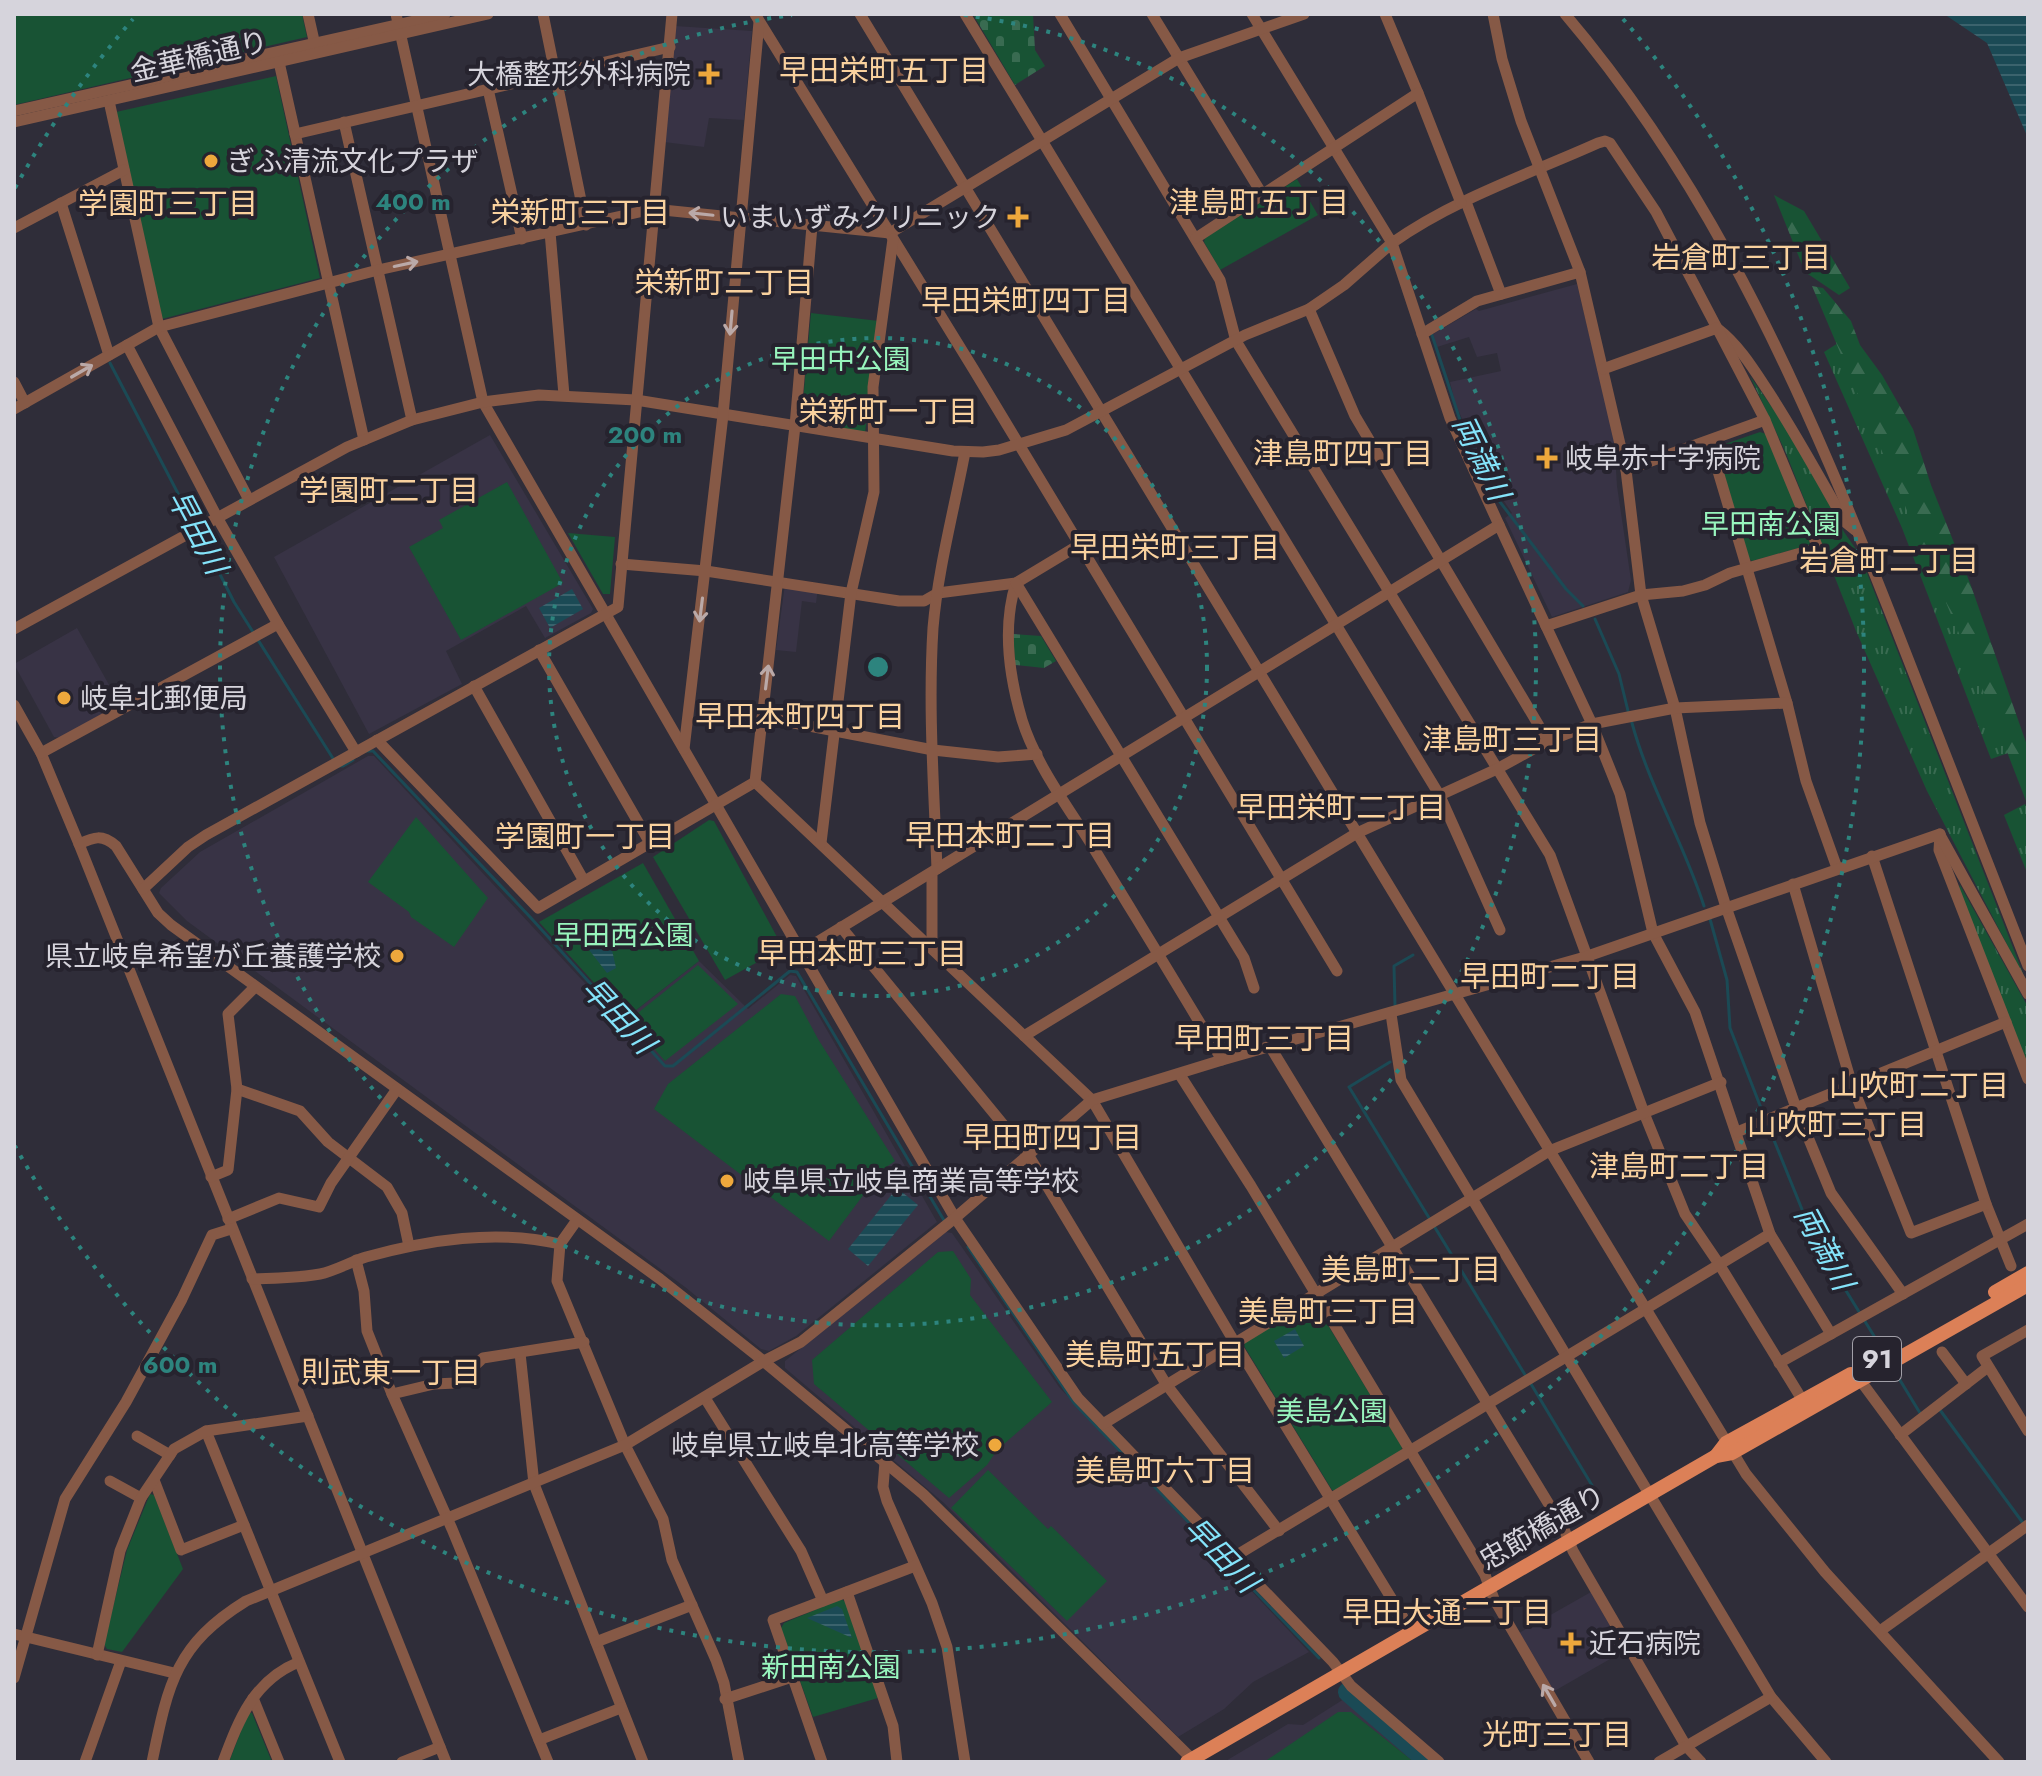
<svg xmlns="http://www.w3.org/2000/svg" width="2042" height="1776" viewBox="0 0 2042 1776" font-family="Jost,'Noto Sans JP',sans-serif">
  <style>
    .built { fill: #383345 }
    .grass { fill: url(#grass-tufts) }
    .forest { fill: url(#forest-firs) }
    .cemetery { fill: url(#cemetery-stones) }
    .park { fill: #185334 }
    .water { fill: url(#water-rules) }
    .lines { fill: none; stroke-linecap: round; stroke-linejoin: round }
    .stream { stroke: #1b4a55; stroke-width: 3 }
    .river { stroke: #1b4a55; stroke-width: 20 }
    .minor { stroke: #865946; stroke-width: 11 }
    .major { stroke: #dc8057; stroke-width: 14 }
    .oneway { stroke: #baa9a8 }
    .ring { fill: none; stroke: #2d847e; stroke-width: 4; stroke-dasharray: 4 8 }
    .poi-dot { fill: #eea83c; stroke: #26232e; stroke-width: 3 }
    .labels { text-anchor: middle; stroke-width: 8; stroke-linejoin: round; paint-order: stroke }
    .shield { fill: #26232e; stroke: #a19fa8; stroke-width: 2 }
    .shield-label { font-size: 26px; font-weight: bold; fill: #d6d4dc }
    .street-label { font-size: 28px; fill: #d6d4dc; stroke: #26232e }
    .poi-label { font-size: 28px; fill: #d6d4dc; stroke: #26232e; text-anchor: start }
    .park-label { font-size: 28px; fill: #98f5bd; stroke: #26232e }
    .neighbourhood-label { font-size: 30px; fill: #f9d19e; stroke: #26232e }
    .water-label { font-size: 30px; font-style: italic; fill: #84e3fa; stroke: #26232e }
    .centre { fill: #2d847e; stroke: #26232e; stroke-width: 4 }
    .ring-label { font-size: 24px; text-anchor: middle; font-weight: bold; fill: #2d847e; stroke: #26232e; stroke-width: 8; stroke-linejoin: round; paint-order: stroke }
  </style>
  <defs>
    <pattern id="grass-tufts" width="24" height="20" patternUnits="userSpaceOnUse" patternTransform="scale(2)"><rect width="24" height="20" fill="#185334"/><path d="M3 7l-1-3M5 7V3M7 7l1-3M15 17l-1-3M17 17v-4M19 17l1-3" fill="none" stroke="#396b51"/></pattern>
    <pattern id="forest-firs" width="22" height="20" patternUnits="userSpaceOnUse" patternTransform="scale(2)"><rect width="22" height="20" fill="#185334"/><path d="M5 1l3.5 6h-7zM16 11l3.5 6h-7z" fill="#396b51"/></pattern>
    <pattern id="cemetery-stones" width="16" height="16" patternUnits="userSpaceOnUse" patternTransform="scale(2)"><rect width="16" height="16" fill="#185334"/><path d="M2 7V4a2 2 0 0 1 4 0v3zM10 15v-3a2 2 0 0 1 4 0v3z" fill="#396b51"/></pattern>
    <pattern id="water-rules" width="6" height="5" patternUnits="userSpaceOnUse" patternTransform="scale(2)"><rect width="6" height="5" fill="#1b4a55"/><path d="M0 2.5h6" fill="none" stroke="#3b636d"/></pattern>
  </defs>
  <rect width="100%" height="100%" fill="#2f2d39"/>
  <g class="built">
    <path d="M675,26L752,31L744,120L709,118L704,147L664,142Z"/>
    <path d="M1577,284L1614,437L1617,486L1631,580L1628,592L1552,617L1505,518L1512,513L1489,479L1455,403L1450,382L1501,371L1497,353L1477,357L1469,337L1437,347L1433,334L1476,309L1479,311Z"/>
    <path d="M490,435L593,609L591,613L545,638L526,606L446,651L462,684L369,734L274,557Z"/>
    <path d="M785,584L818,588L816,603L802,601L796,652L776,650Z"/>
    <path d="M77,628L121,706L61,738L54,737L14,664Z"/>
    <path d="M368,756H374L621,1022L699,961L748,1009L790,975L796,976L937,1222L796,1336L769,1351L761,1349L685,1287L187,921L159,893L161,888L200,852Z"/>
    <path d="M946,1232L952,1233L1059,1387L1309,1652L1253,1682L1224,1709L1178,1737L944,1503L785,1368V1361Z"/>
    <path d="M1591,1592L1624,1651L1551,1693L1517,1634Z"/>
    <path d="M1344,1699L1417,1762H1224L1288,1724L1303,1725Z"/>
  </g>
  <g class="grass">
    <path d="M1846,338L2014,751L1991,759L1902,528L1824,352Z"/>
    <path d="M1750,376L1795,440L1844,532L1860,555L2026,981L1927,791L1856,631L1786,453Z"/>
    <path d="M2025,804L2028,810V875L2004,815Z"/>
    <path d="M1960,885L2028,1007V1067L1958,891Z"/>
  </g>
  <g class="forest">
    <path d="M1774,195L1804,211L1850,288L1839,295L1805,272Z"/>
    <path d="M1812,286L1823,288L1851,321L1860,345L1882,375L1913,429L1931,485L1970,583L2028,748V806L1983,690Z"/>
  </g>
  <g class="cemetery">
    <path d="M977,14H1033L1035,50L1045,66L1015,85L974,16Z"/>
    <path d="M1013,634L1041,636L1056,661L1044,668L1015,665Z"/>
  </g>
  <g class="park">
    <path d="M14,14H302L307,37L14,105Z"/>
    <path d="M276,76L320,278L162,319L116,112Z"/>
    <path d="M1297,179L1318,215L1220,270L1204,242L1205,238Z"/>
    <path d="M811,313L879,321L865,433L801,423Z"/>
    <path d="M1760,432L1766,434L1811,541L1809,545L1752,561L1749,559L1717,450L1719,446Z"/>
    <path d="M507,482L563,583L461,640L409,547L443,528L439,520Z"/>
    <path d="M568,533L615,537L610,594H603Z"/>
    <path d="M416,817L488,898L454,947L411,917L409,912L368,882Z"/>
    <path d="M709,820L714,821L783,948L725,980L653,857Z"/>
    <path d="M643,863L699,961L626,1018L539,922Z"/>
    <path d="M698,965L738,1004L665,1061L629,1020Z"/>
    <path d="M781,994L795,996L818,1039L895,1161L882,1170L829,1241L654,1109L668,1084Z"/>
    <path d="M953,1251L971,1279L970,1295L1052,1402L997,1450L987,1465L949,1498L814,1384L812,1360L938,1252Z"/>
    <path d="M1310,1303L1315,1304L1402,1447L1401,1451L1335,1491L1332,1490L1244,1346L1245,1342Z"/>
    <path d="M988,1470L1048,1529L1051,1526L1107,1581L1067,1621L951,1508Z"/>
    <path d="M150,1494L154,1495L183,1569L122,1652L107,1649L104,1644L127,1550Z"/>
    <path d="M841,1599L846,1602L878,1698L813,1717L781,1628L784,1623Z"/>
    <path d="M1338,1712H1351L1414,1762H1264Z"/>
    <path d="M248,1713H252L272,1762H229Z"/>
  </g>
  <g class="water">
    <path d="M1944,14H2028V138L1987,43Z"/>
    <path d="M572,589L583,609L550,628L539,608Z"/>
    <path d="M608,925L610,934L617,941L612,950L616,968L607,973L576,933Z"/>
    <path d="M897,1188L918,1205L868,1266L848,1249Z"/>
    <path d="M1295,1329L1304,1346L1284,1358L1274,1341Z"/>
    <path d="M837,1606L842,1609L852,1638L807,1618Z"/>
  </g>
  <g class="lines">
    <g class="stream">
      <path d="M1432,335L1460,420L1494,494L1566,589L1583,606"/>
      <path d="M110,363L195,526"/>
      <path d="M199,533L234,602L334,760"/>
      <path d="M1595,619L1619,674L1628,711"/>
      <path d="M1632,723C1649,786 1684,843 1704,906"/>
      <path d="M366,751H373L531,918L665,1066H673L790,971L797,972L945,1222"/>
      <path d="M338,766H343L353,760"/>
      <path d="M1710,919L1727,980L1730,1028L1761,1108L1814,1239L1879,1344"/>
      <path d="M1395,1006L1394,966L1413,955"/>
      <path d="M1390,1062L1349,1087L1527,1378"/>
      <path d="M968,1247L1074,1403L1319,1658"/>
      <path d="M1895,1372L1920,1413"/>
      <path d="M1531,1384L1599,1497"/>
      <path d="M1940,1410L2023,1523"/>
    </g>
    <path class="river" d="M1348,1692L1429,1762"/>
    <g class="minor">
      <path d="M308,14L315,45"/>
      <path d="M396,14L483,402L955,1218L1078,1398L1333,1662L1351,1686L1439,1762"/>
      <path d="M543,14L586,225"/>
      <path d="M755,14L974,370L1337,971"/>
      <path d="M860,14L1746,1474L1825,1572L1999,1762"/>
      <path d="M965,14L1440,796L1500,930"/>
      <path d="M1060,14L1220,280L1236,341L1550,855L1644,1113L1685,1214L1719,1264L1803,1401"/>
      <path d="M1152,14L1262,194"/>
      <path d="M1252,14L1392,243C1454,199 1529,174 1598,143L1605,141L1610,143L1656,212L1717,328C1739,345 1753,368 1768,391C1796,434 1820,478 1845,522L1855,530"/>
      <path d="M1385,14L1418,93"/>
      <path d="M1565,14C1719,195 1810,409 1896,628C1940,741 1984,854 2028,966"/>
      <path d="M279,62L364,440"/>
      <path d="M488,89L522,239"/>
      <path d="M109,101L159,327L249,500"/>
      <path d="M14,111L445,14"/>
      <path d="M14,122L488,14"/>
      <path d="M344,122L412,420"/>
      <path d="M295,134L670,47"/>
      <path d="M1466,202L1501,294"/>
      <path d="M61,203L109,355"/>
      <path d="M14,228L124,170"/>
      <path d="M550,232L564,395"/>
      <path d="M1196,238L1418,93L1461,203"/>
      <path d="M1580,272L1626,470L1641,595L1675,708L1700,823L1726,907L1796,1108L1831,1193L1903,1294"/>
      <path d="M1309,309L1355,416L1548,741"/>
      <path d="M1422,334L1477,301L1580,272L1521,121L1502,59L1493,14"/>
      <path d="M14,382L25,403"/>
      <path d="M14,409L159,327L378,270L653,209L890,233L1179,58L1304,14"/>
      <path d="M1709,441L1787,703"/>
      <path d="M1626,470L1765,420"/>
      <path d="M621,564L706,571L899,601H924L938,593L1016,583L1079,545"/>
      <path d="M1016,583C1002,627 1009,676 1022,720C1036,765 1068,807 1093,847C1136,918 1180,989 1222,1060"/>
      <path d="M1016,583L1244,958L1254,988"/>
      <path d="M278,624L356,752"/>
      <path d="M1546,626L1592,724L1620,794L1653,933L1695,1012L1770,1234L1831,1334"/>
      <path d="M14,629L347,447L412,420L483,402L539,395L636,400L953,451L983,452L999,450L1066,430L1245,335L1309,309L1344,285L1392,243L1450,418L1499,525"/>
      <path d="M539,650L650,843"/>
      <path d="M474,686L584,881"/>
      <path d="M14,705L41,753L79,844L446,1762"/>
      <path d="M762,717L933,750L998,757L1037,754"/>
      <path d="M377,740L538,908L755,782"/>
      <path d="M684,749L723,415L759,22"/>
      <path d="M41,753L278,624L218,519L127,345"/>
      <path d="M755,782L1092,1100L1235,1343L1412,1632"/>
      <path d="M755,782L795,426L812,226"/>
      <path d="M1940,834L1939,850L2028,1079"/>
      <path d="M1940,835L2028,994"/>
      <path d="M821,843L851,593L874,492L873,387L893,239"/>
      <path d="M79,844C94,837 102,834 116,846L158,913L171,925L660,1279L756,1355L923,1494L1195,1762"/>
      <path d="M1872,856L1986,1204L2011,1266"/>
      <path d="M937,869C934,789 928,708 933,628C938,569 954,510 965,452"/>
      <path d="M1793,884L1852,1085L1911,1233L1986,1204"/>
      <path d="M143,889L188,847L206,835L618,607L672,14"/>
      <path d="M841,927L1029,1156L1166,1384L1279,1531"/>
      <path d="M932,948V873"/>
      <path d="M801,952L1499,525L1546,626L1641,595L1683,591L1705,585L1730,573L1818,548L1765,420L1717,328L1603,369"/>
      <path d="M1391,1014L1401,1080L1771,1697L1826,1762"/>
      <path d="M1024,1036L1357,833L1497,769L1548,741L1592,724L1675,708L1787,703L1806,781L1837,868"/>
      <path d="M1271,1048L1564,1529L1573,1551L1686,1746L1701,1762"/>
      <path d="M1180,1075L1251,1186L1485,1575L1494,1599L1589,1762"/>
      <path d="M237,1089L300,1111L328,1142L387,1187L402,1213L409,1246"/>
      <path d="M1737,1132L2006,1022"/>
      <path d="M211,1177L228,1170L237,1089L228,1014L255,987"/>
      <path d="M228,1219L279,1198L319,1207L331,1183L397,1089"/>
      <path d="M577,1220L560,1244L557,1281L625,1445L663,1519L672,1560L716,1660L724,1683L739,1762"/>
      <path d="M356,1260L364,1291L367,1331L392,1394L452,1529L548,1762"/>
      <path d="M252,1279C274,1278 298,1278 320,1274C335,1271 350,1262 366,1257C428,1240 496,1229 560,1244"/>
      <path d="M2028,1330L1982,1356L2028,1431"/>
      <path d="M1942,1352L1966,1384"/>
      <path d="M520,1353L534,1484L643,1762"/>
      <path d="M1779,1363L2028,1224"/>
      <path d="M1860,1380L2028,1607"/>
      <path d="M392,1394L434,1384L456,1383L483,1358L584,1342"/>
      <path d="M705,1398L801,1551L823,1601"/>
      <path d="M1103,1424L1549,1151L1721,1082"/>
      <path d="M206,1431L340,1762"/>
      <path d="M1900,1435L1988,1367"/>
      <path d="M137,1436L170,1455"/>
      <path d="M885,1462L883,1487L887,1501L932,1603L947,1647L965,1762"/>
      <path d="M154,1480L181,1550L244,1525"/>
      <path d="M110,1481L141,1498"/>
      <path d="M1232,1558L1770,1234"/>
      <path d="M847,1592L893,1726L897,1762"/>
      <path d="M1880,1631L2028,1525"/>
      <path d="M14,1634L174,1673"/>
      <path d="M596,1642L692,1605"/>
      <path d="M97,1655L120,1551L141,1498L174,1449L206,1431L308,1416"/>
      <path d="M14,1678L65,1499L126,1402L182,1299L212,1235L231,1229"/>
      <path d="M253,1698L279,1762"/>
      <path d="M725,1699L792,1677"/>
      <path d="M539,1740L621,1708"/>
      <path d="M85,1762L121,1661"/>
      <path d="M152,1762C168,1685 175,1645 246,1601L625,1445L764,1361L801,1342L955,1218L1092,1100L1222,1060L1585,957L1940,834"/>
      <path d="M223,1762C239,1719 254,1680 299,1662"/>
      <path d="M402,1762L440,1747"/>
      <path d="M822,1762L773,1620L915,1566"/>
      <path d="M1659,1762L1771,1697"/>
    </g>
    <g class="major">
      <path d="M1995,1292L2028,1273"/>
      <path d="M1716,1456L1726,1443L1851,1374"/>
      <path d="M1187,1762L1716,1456L1732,1453L2028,1285"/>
    </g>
  </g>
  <defs><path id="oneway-shaft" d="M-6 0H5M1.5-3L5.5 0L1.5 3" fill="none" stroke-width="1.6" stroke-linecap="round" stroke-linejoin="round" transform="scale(2)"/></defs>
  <g class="oneway">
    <use href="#oneway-shaft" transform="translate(701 214) rotate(-174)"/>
    <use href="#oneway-shaft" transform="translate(406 264) rotate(-12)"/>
    <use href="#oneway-shaft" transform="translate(731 323) rotate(95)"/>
    <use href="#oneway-shaft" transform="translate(82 371) rotate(-30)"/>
    <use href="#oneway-shaft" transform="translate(701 610) rotate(97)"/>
    <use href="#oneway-shaft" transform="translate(767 677) rotate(-83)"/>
    <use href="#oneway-shaft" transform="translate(1549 1695) rotate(-120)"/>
  </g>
  <g class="ring">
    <circle cx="878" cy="667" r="329"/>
    <path d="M964 15A658 658 0 1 1 792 15"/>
    <path d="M15 188A987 987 0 0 1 133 19M1623 19A987 987 0 1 1 15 1146"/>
  </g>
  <g class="poi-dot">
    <path d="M705 62h8v8h8v8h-8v8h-8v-8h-8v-8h8z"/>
    <circle cx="211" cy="161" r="8"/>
    <path d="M1014 205h8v8h8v8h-8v8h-8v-8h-8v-8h8z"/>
    <path d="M1543 446h8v8h8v8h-8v8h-8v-8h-8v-8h8z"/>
    <circle cx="64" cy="698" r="8"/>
    <circle cx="397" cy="956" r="8"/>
    <circle cx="727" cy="1181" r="8"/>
    <circle cx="995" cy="1445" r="8"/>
    <path d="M1567 1631h8v8h8v8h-8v8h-8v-8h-8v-8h8z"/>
  </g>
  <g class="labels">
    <rect class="shield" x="1853" y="1337" width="48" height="44" rx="6"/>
    <g class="shield-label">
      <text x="1877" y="1368">91</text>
    </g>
    <g class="street-label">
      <text transform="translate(199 56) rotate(-13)" y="10">金華橋通り</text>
      <text transform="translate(1542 1527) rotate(-30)" y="10">忠節橋通り</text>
    </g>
    <g class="poi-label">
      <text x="691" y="84" text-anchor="end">大橋整形外科病院</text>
      <text x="227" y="171">ぎふ清流文化プラザ</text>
      <text x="1000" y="227" text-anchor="end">いまいずみクリニック</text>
      <text x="1565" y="468">岐阜赤十字病院</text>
      <text x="80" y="708">岐阜北郵便局</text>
      <text x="381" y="966" text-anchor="end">県立岐阜希望が丘養護学校</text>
      <text x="743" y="1191">岐阜県立岐阜商業高等学校</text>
      <text x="979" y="1455" text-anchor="end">岐阜県立岐阜北高等学校</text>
      <text x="1589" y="1653">近石病院</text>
    </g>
    <g class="park-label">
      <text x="841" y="369">早田中公園</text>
      <text x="1771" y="534">早田南公園</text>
      <text x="624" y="945">早田西公園</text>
      <text x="1332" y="1421">美島公園</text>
      <text x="831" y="1677">新田南公園</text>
    </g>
    <g class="neighbourhood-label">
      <text x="884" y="81">早田栄町五丁目</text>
      <text x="1259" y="213">津島町五丁目</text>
      <text x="168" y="214">学園町三丁目</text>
      <text x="580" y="223">栄新町三丁目</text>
      <text x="1741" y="268">岩倉町三丁目</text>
      <text x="724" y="293">栄新町二丁目</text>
      <text x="1026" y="311">早田栄町四丁目</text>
      <text x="888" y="422">栄新町一丁目</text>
      <text x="1343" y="464">津島町四丁目</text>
      <text x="389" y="501">学園町二丁目</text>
      <text x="1175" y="558">早田栄町三丁目</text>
      <text x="1889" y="571">岩倉町二丁目</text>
      <text x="800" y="727">早田本町四丁目</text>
      <text x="1512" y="750">津島町三丁目</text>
      <text x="1341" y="818">早田栄町二丁目</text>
      <text x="1010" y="846">早田本町二丁目</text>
      <text x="585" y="847">学園町一丁目</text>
      <text x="862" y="964">早田本町三丁目</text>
      <text x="1550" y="987">早田町二丁目</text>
      <text x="1264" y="1049">早田町三丁目</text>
      <text x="1919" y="1096">山吹町二丁目</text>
      <text x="1837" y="1135">山吹町三丁目</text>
      <text x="1052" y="1148">早田町四丁目</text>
      <text x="1679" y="1177">津島町二丁目</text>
      <text x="1411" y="1280">美島町二丁目</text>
      <text x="1328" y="1322">美島町三丁目</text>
      <text x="1155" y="1365">美島町五丁目</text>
      <text x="391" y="1383">則武東一丁目</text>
      <text x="1165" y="1481">美島町六丁目</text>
      <text x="1447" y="1623">早田大通二丁目</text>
      <text x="1557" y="1745">光町三丁目</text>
    </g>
    <g class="water-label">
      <text transform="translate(1481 458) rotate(64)" y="10">両満川</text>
      <text transform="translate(197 532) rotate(62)" y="10">早田川</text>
      <text transform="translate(618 1016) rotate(47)" y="10">早田川</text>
      <text transform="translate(1824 1248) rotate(62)" y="10">両満川</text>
      <text transform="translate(1221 1555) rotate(46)" y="10">早田川</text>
    </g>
  </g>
  <circle cx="878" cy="667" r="12" class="centre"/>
  <g class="ring-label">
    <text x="413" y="210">400 m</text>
    <text x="645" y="443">200 m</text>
    <text x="180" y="1373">600 m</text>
  </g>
  <rect width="2042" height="1776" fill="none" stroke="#d6d4dc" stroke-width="32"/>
</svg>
